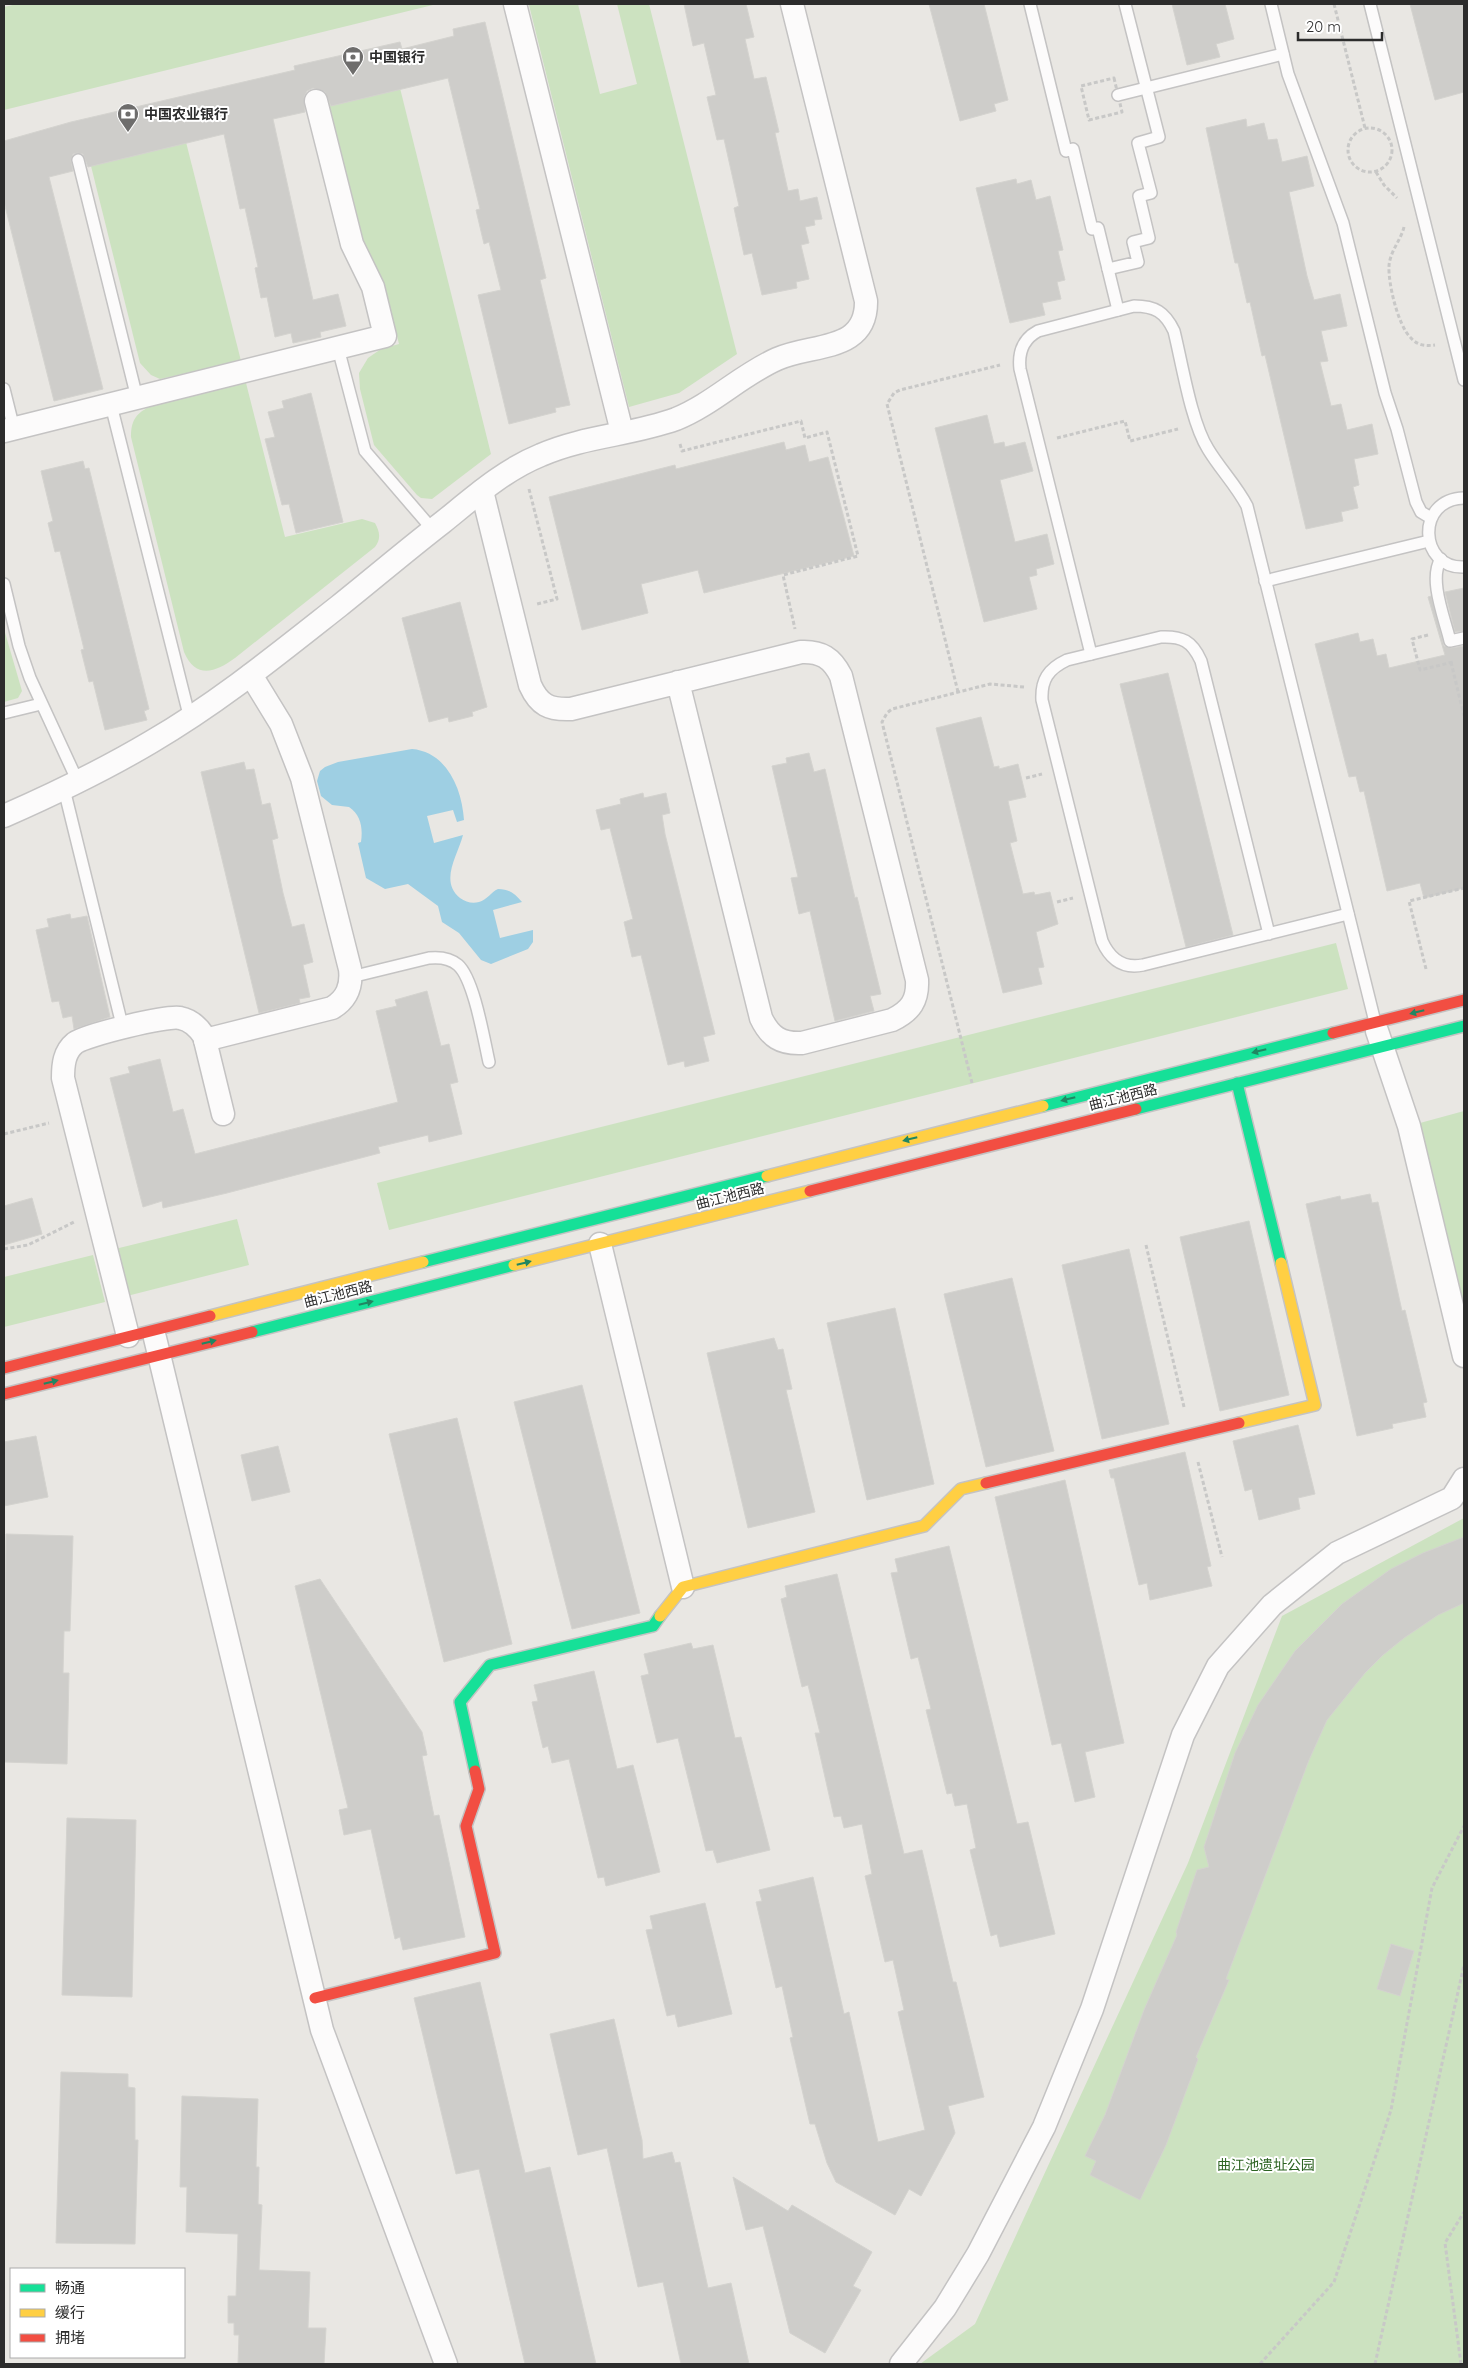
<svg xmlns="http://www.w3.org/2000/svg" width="1468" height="2368" viewBox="0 0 1468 2368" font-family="Quicksand,'Noto Sans SC',sans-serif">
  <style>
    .green { fill: #cce2c0 }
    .water { fill: #9ecfe3 }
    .building { fill: #cecdca; stroke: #d4d3cf }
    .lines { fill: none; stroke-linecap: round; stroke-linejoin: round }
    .lane-casing { stroke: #c4c3c3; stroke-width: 14 }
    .street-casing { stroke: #c4c3c3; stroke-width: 25 }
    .fast-casing { stroke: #c4c3c3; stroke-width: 14 }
    .slow-casing { stroke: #c4c3c3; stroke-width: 14 }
    .jam-casing { stroke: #c4c3c3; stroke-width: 14 }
    .path { stroke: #c8c8c7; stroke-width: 3; stroke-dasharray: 4 2.5; stroke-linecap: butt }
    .lane { stroke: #fcfbfb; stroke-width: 11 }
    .street { stroke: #fcfbfb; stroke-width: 22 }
    .fast { stroke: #16e098; stroke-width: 11 }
    .slow { stroke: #ffcf43; stroke-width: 11 }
    .jam { stroke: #f24e42; stroke-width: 11 }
    .oneway { fill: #218662 }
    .labels { text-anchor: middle; stroke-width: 4; stroke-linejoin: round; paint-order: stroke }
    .poi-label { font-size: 14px; font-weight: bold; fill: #2c2c2c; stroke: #fff; text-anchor: start }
    .street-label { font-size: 14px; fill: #2c2c2c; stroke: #fff }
    .park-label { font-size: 14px; fill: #2d6322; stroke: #fff }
  </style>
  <rect width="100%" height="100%" fill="#e9e7e3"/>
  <g class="green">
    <path d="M17,4H437L4,110V7Z"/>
    <path d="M535,4H578L600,94L637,84L617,4H649L737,354L679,393L629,407L529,5Z"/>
    <path d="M398,80L491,454L432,499L421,498L417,495L374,445L360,389L359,373L368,358L381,349L399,344L383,280L363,242L327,98Z"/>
    <path d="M184,134L241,361L160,379L151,375L140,363L89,158Z"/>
    <path d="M246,383L285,537L362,519L375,523C380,532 381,539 375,547L235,658C216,672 196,680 184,652L131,437C131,422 135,414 149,407Z"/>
    <path d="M4,629L22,691L18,698L4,702Z"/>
    <path d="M1336,943L1348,989L389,1230L377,1183Z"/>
    <path d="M1464,1111V1358L1409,1126Z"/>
    <path d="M237,1219L249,1265L127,1296L115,1249Z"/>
    <path d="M93,1255L105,1302L4,1327V1277Z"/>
    <path d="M1464,1518V2364H920L975,2324L1188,1863L1282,1616Z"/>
  </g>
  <path class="water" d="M412,749C447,752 462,789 464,820L457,822L453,810L427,816L434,843L463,835C458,855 439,881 460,898C466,902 472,904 479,902C487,900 491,892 498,889C510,889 515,894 522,902L493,910L500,938L533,930V942L528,949L491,964L481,960L459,933L442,922L438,906L408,884L385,889L366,878L358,843L361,842C363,828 361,815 349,807L332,805L321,796L317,781L320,771L325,767L338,762Z"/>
  <g class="building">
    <path d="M684,4H746L754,37L745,39L754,79L766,77L779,132L775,133L788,191L798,189L800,201L817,197L822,219L814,220L815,225L805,227L809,243L801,245L809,279L796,282L797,288L762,295L752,253L744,255L734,208L739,206L724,139L717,140L707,97L716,95L704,43L693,46Z"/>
    <path d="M929,4H984L1008,100L994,104L996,111L960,121Z"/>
    <path d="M1172,4H1225L1234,39L1216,44L1220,57L1187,65Z"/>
    <path d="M1410,4H1464V92L1435,100Z"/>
    <path d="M485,22L546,278L540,280L570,405L555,408L556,412L509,424L478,295L501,290L489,242L484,244L476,210L480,209L448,78L331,106L325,92L313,88L307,91L304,97L305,112L273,119L313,300L338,294L346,326L320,332L321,337L293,343L291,333L275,337L267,297L261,298L255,268L258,267L245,208L240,209L224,134L88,167L83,154L77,153L73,154L71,161L73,171L49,177L103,389L54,401L4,202V141L71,122L295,70L294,66L400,42L402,49L454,36L453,29Z"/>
    <path d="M1246,119L1247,127L1264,123L1268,140L1277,139L1282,162L1307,156L1314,186L1289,192L1307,276L1314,300L1340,294L1347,326L1321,331L1328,361L1320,362L1331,406L1341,404L1347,430L1372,424L1378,454L1354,459L1359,485L1353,487L1358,508L1341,512L1343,521L1306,529L1265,355L1262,356L1250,302L1247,303L1238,263H1235L1206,128Z"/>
    <path d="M1016,179L1017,184L1031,180L1036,200L1050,196L1063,250L1058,251L1065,280L1057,282L1061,299L1042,303L1045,315L1010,323L976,188Z"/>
    <path d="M311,393L343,522L296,533L289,504L282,505L265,439L275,437L268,412L284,408L282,401Z"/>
    <path d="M987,415L994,444L1004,442L1005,447L1025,442L1033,471L1000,480L1015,542L1047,534L1054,564L1036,569L1037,575L1029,577L1037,609L984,622L935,428Z"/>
    <path d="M784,442L786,450L805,445L809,462L828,457L854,556L704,593L698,570L641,584L648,613L582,630L549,497L675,465L676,469Z"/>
    <path d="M83,461L85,469L89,468L149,709L144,711L147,720L105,730L93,681L89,682L81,650L84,649L60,551L55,552L48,523L53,521L41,471Z"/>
    <path d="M1464,588V631L1455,632L1445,592Z"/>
    <path d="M1431,596L1444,646L1451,648L1464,646V888L1424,898L1420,883L1387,891L1364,791L1360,792L1356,776L1349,777L1315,644L1358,633L1360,642L1373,639L1377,656L1386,654L1389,668L1445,655L1428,597Z"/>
    <path d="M460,602L487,707L472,712L473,716L449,722L448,717L429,722L402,618Z"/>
    <path d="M1168,673L1233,935L1186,947L1120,684Z"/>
    <path d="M981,717L994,767L999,766V769L1018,764L1026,797L1008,801L1017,841L1010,843L1023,894L1034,892L1035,895L1050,892L1058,924L1036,932L1044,967L1038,968L1042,984L1003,993L936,728Z"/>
    <path d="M809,753L814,772L825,769L855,898L857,897L881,994L870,996L874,1011L835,1021L810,911L799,914L791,878L798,877L772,766L787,763L786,758Z"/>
    <path d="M244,762L246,770L254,769L262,805L270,803L278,838L272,840L283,893L292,927L304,924L313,962L303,965L310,997L299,999L300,1003L259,1013L201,772Z"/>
    <path d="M643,793L644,798L666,793L670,813L662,815L665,834L715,1034L703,1037L709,1061L685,1067L684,1061L668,1065L641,955L632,957L624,922L633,919L610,828L601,830L596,810L621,804L620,799Z"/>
    <path d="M70,914L71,919L87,916L110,1017L74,1029L72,1016L63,1018L59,1001L52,1002L36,930L49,927L47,919Z"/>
    <path d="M427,991L441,1046L449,1044L458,1082L450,1084L462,1134L429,1142L428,1135L378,1147L380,1153L227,1193L163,1208L162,1201L143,1207L110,1078L130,1073L128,1067L160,1059L173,1112L183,1109L195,1154L398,1102L376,1011L397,1006L395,1000Z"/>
    <path d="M1370,1194L1372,1203L1378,1202L1402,1311L1405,1310L1427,1402L1423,1403L1426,1417L1392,1424L1393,1428L1357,1436L1306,1204L1340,1196L1341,1200Z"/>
    <path d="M32,1198L42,1234L4,1245V1206Z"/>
    <path d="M1249,1221L1289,1395L1220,1411L1180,1237Z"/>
    <path d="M1129,1249L1169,1424L1102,1439L1062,1265Z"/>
    <path d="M1012,1278L1054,1451L986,1467L944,1294Z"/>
    <path d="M895,1308L934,1484L867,1500L827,1323Z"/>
    <path d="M774,1338L778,1350L783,1349L792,1389L786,1390L815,1512L748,1528L707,1353Z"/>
    <path d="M582,1385L640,1613L572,1629L514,1402Z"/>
    <path d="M457,1418L512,1644L444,1662L389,1434Z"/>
    <path d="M1298,1425L1315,1494L1298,1498L1300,1509L1259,1520L1252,1489L1245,1491L1233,1441Z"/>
    <path d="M36,1436L48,1497L4,1506V1442Z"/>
    <path d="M278,1446L290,1492L252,1501L241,1455Z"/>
    <path d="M1185,1452L1211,1566L1207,1567L1212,1586L1150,1600L1147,1583L1139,1585L1114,1478H1111L1109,1470Z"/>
    <path d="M1065,1480L1124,1743L1085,1752L1095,1797L1075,1802L1061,1743L1052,1745L995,1497Z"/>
    <path d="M6,1534L73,1536L70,1631H64L63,1673H69L67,1764L4,1762Z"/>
    <path d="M1464,1537V1603L1438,1615L1404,1638L1383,1655L1365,1673L1327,1720L1309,1760L1226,1979L1229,1980L1196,2057L1198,2059L1166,2145L1140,2200L1090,2175L1096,2161L1085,2156L1105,2115L1144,2010L1177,1935L1176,1932L1197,1870L1209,1867L1204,1847L1235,1753L1258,1705L1295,1651L1342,1604L1391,1569L1423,1553Z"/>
    <path d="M949,1546L1017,1824L1028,1822L1055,1934L1000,1947L997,1934L991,1936L970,1850L976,1848L967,1804L955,1806L952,1793L947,1794L926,1710L931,1709L918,1657L911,1659L891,1573L898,1572L895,1559Z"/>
    <path d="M837,1574L904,1854L922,1850L953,1982H956L984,2097L948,2106L955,2133L921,2196L909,2189L895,2215L836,2182L827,2163L815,2124H810L790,2038L793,2037L782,1986L776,1988L756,1902L762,1901L759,1890L813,1877L844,2014L849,2012L878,2142L925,2130L898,2012L904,2010L893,1960L885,1962L865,1876L872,1874L862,1824L844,1828L841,1816L834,1817L815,1733H820L808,1685L802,1687L781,1599L787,1597L785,1586Z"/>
    <path d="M320,1579L422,1732L427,1755L422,1756L434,1816L439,1815L465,1937L403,1950L400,1937L395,1939L371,1829L344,1835L339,1810L348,1808L295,1586Z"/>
    <path d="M691,1643L693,1649L713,1645L735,1738L741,1737L770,1850L717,1863L713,1850L706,1851L678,1738L657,1743L641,1676L649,1674L644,1654Z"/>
    <path d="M594,1671L617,1769L633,1765L660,1872L606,1886L604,1877L598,1878L569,1759L552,1763L548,1746L543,1748L532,1702L538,1701L534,1685Z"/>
    <path d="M67,1818L136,1820L132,1997L62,1995Z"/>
    <path d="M705,1903L732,2014L678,2027L675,2014L667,2016L646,1930L653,1929L650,1916Z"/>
    <path d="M1391,1944L1414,1951L1400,1996L1377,1989Z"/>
    <path d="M480,1982L525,2173L550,2167L596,2364H525L479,2169L456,2174L414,1998Z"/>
    <path d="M614,2019L642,2140L643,2159L672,2152L675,2163L680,2162L708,2288L731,2283L749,2364H681L663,2282L638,2287L607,2148L578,2155L550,2034Z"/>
    <path d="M61,2072L128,2074V2087L135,2088V2140H138L135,2244L56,2243Z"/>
    <path d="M182,2096L258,2099L256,2167H259L258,2204L262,2205L259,2270L310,2272L308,2328H326L324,2364H238L239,2335H234V2323H228V2296H236L238,2234L186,2232L187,2187H180Z"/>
    <path d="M733,2177L788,2211L792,2205L872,2252L853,2286L861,2290L825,2353L790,2333L763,2226L746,2230Z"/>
  </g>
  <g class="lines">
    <g class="lane-casing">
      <g id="lane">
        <path d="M1030,4L1066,151L1073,149L1092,229L1098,228L1118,310"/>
        <path d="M1271,4L1288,74L1343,223L1385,393L1397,429L1416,502L1421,512L1431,518"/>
        <path d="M1370,4L1464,380"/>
        <path d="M1118,95L1283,54"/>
        <path d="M78,160L137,398"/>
        <path d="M1108,269L1138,262L1133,242L1149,238L1139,196L1151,193L1138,143L1159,137L1125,4"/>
        <path d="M338,348L365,451L433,530"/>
        <path d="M4,389L14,429"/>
        <path d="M111,405L190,719"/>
        <path d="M1464,498C1415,499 1419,569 1464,567"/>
        <path d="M1441,559C1428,579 1445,619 1450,641L1464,638"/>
        <path d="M1265,581L1429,541"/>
        <path d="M4,584L19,646L30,678L78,782"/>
        <path d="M1091,654L1020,369C1018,352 1023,339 1038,331L1134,306C1155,306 1165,312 1174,331C1182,363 1191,422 1208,449C1220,469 1236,485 1247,506L1375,1022"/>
        <path d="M4,713L41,704"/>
        <path d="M64,789L123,1029"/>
        <path d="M1269,934L1201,661C1192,641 1182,636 1161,637L1067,660C1048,669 1041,680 1042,700L1102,941C1110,959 1123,969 1143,965L1348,914"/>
        <path d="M351,977L429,958C439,957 450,958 458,965C474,979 484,1040 489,1062"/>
      </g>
    </g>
    <g class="street-casing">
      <g id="street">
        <path d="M515,4L622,432"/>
        <path d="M4,431L385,336L373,287L352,244L316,101"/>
        <path d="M482,491L530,685C539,705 549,710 571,709L801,652C821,651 832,658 841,676L917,980C918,1000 911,1011 892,1020L802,1043C781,1044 770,1037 761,1018L678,682"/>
        <path d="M4,816C54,794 104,770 151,742C218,703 278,654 339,606C374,578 408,549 443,522C474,497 504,470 541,455C584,436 632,435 676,419C713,404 741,375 777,359C812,343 867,353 866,301L792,4"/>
        <path d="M1377,1031L1409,1126L1464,1356"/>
        <path d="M205,1040L332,1008C347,999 352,986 350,969L302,778L281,724L251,675"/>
        <path d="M600,1244L683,1587"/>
        <path d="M128,1336L63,1078C63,1065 64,1052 75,1043C86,1035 168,1015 180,1018C191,1020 198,1027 204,1036L223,1114"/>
        <path d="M155,1338L322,2030L446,2364"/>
        <path d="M901,2364L945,2308L978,2254L1044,2127L1092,2009L1183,1735L1218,1666L1272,1605L1337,1553L1452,1498L1464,1479"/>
      </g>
    </g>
    <g class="fast-casing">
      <g id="fast">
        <path d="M1237,1083L1281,1263"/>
        <path d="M1043,1106L1333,1033"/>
        <path d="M1136,1109L1464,1026"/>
        <path d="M423,1262L767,1176"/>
        <path d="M252,1332L514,1265"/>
        <path d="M475,1771L460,1702L490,1665L653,1626L660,1616"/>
      </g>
    </g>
    <g class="slow-casing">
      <g id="slow">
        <path d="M767,1176L1043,1106"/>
        <path d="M514,1265L810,1191"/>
        <path d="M210,1316L423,1262"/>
        <path d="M1239,1423L1315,1405L1281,1263"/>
        <path d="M660,1616L683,1587L924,1526L961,1489L986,1483"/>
      </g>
    </g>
    <g class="jam-casing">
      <g id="jam">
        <path d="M1333,1033L1464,1000"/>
        <path d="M810,1191L1136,1109"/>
        <path d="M4,1368L210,1316"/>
        <path d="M4,1394L252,1332"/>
        <path d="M986,1483L1239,1423"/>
        <path d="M315,1998L495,1953L466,1826L479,1789L475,1771"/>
      </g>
    </g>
    <g class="path">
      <path d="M1334,4L1365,128"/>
      <path d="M1114,78L1122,112L1089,120L1081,86Z"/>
      <circle cx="1370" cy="150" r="22"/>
      <path d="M1376,172L1384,185L1397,198"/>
      <path d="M1404,227C1401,240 1390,251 1389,266C1388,283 1398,326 1411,338C1418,346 1426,346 1435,345"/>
      <path d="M1057,438L1125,421L1130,441L1178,429"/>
      <path d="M680,444L682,451L801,421L805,438L827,432L858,556L783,575L795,629"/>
      <path d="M529,489L557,599L537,604"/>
      <path d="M1428,635L1412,639L1420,670L1453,662"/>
      <path d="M1451,662L1464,716"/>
      <path d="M958,692L887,404L894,393L900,390L1000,365"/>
      <path d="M1026,778L1042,774"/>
      <path d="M1057,902L1073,898"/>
      <path d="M1426,969L1409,901L1464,888"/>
      <path d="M972,1083L882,722L887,713L892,709L990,684L1024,687"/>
      <path d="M4,1134L49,1123"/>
      <path d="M1146,1245L1184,1407"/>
      <path d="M4,1249L28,1245L74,1222"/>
      <path d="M1198,1462L1222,1557"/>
      <path d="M1260,2364L1334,2282L1391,2110L1432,1888L1464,1826"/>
      <path d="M1375,2364L1464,1965"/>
      <path d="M1461,2364L1445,2243L1464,2212"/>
    </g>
    <use href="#lane" class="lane"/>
    <use href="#street" class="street"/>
    <use href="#fast" class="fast"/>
    <use href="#slow" class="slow"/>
    <use href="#jam" class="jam"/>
  </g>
  <defs><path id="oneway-solid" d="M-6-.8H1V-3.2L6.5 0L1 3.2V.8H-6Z" transform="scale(1.25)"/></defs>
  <g class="oneway">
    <use href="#oneway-solid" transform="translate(1417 1012) rotate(166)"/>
    <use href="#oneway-solid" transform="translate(1259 1051) rotate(166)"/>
    <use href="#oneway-solid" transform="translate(1068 1099) rotate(166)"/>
    <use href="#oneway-solid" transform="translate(910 1139) rotate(166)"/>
    <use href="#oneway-solid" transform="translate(524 1263) rotate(-14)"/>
    <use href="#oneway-solid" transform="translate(366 1303) rotate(-14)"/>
    <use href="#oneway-solid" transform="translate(209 1342) rotate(-14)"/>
    <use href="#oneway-solid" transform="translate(51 1382) rotate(-14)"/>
  </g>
  <defs>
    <g id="bank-pin" transform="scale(1.125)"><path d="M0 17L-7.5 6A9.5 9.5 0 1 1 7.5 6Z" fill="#6e6d6c" stroke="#fff"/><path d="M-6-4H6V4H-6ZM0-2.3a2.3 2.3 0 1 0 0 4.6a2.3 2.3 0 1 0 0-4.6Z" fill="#fff"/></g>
  </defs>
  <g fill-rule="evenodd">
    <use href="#bank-pin" x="353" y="57"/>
    <use href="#bank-pin" x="128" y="114"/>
  </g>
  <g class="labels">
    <g class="poi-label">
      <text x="369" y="62">中国银行</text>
      <text x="144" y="119">中国农业银行</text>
    </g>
    <g class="street-label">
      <text transform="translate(1123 1097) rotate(-14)" y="5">曲江池西路</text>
      <text transform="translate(730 1196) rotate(-14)" y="5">曲江池西路</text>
      <text transform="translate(338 1294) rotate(-14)" y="5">曲江池西路</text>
    </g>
    <g class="park-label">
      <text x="1266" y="2170">曲江池遗址公园</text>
    </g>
  </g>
  <rect width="1468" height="2368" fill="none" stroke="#2c2c2c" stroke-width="10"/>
  <rect x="10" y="2268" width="175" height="90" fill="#ffffff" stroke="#ababab"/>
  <rect x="20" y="2284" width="25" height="8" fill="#16e098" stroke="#ababab"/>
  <text x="55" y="2293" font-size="15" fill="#2c2c2c">畅通</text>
  <rect x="20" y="2309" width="25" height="8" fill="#ffcf43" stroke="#ababab"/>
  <text x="55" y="2318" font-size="15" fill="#2c2c2c">缓行</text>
  <rect x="20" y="2334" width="25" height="8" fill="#f24e42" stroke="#ababab"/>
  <text x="55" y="2343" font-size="15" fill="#2c2c2c">拥堵</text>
  <path d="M1298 32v8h84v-8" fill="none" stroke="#2c2c2c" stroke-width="2.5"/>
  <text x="1306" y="32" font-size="15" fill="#2c2c2c" stroke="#ffffff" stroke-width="4" paint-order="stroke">20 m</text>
</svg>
